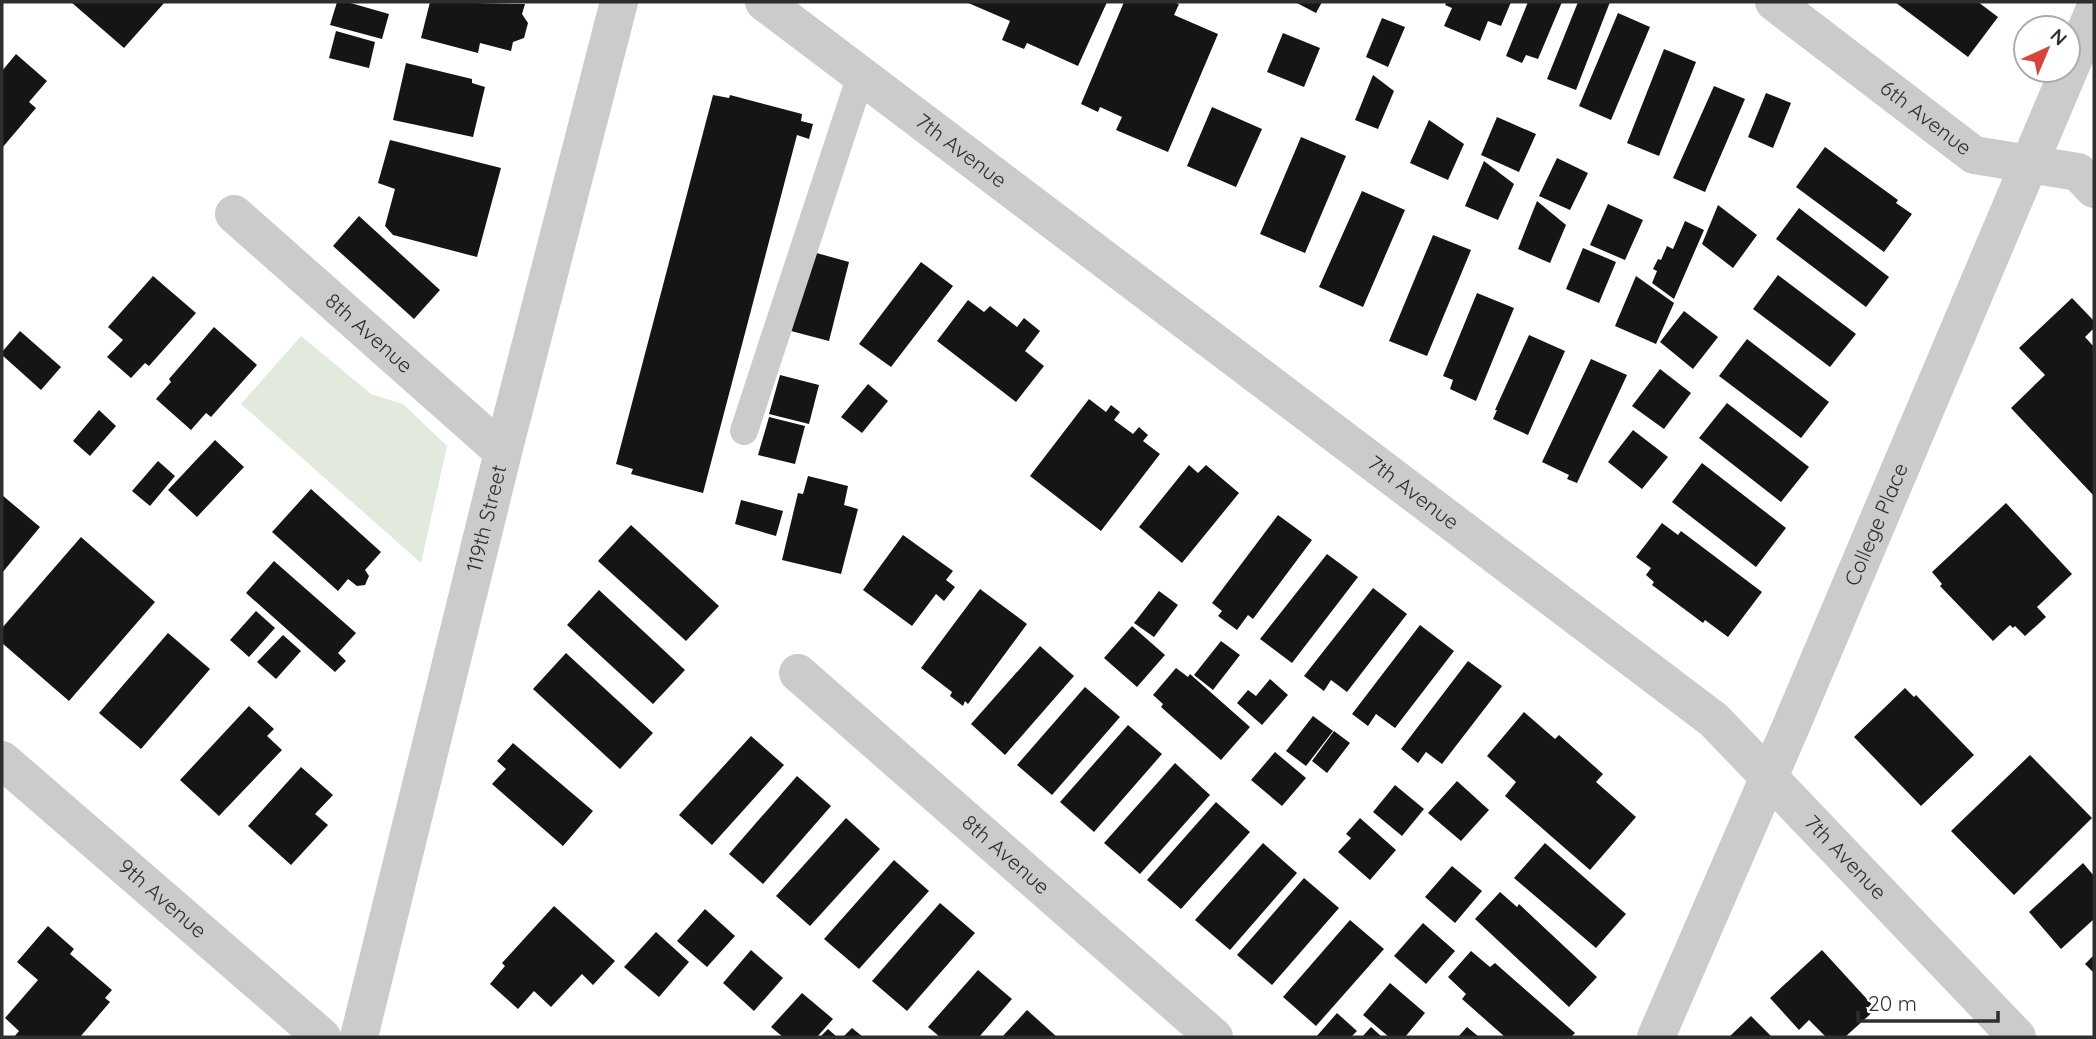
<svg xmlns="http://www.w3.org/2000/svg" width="2096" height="1039" viewBox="0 0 2096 1039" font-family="Quicksand,sans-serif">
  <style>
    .green { fill: #e2eadd }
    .building { fill: #151515 }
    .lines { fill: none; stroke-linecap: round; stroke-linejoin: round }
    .service { stroke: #cbcbcb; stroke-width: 28 }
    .minor { stroke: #cbcbcb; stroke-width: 38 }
    .labels { text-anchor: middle; stroke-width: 7; stroke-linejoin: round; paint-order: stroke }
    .street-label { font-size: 21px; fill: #2e2e2e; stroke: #fff }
  </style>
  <rect width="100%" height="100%" fill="#fff"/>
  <path class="green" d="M301,336L371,394L403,404L447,446L421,563L241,404Z"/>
  <g class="building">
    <path d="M71,2H165L124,48Z"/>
    <path d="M337,2H347L389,14L382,39L330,25Z"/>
    <path d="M430,2L525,4L522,14L528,23L524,38L513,42L511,51L480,43L478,53L421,38Z"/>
    <path d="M966,2H1107L1078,66L1027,43L1024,49L1002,40L1010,21Z"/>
    <path d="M1124,2H1173L1179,4L1174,15L1218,34L1168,152L1116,130L1122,117L1100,107L1098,112L1081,104Z"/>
    <path d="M1295,2H1322L1316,13Z"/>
    <path d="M1447,2H1511L1501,26L1488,21L1480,41L1444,26L1452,8L1445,5Z"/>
    <path d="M1528,2H1562L1538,59L1526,55L1522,63L1506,56Z"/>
    <path d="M1578,2H1610L1576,90L1547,79Z"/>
    <path d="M1895,2H1978L1998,17L1968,57Z"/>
    <path d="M1618,13L1650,27L1611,120L1579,106Z"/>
    <path d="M1382,18L1405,27L1388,67L1366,57Z"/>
    <path d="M336,31L375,42L369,68L329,58Z"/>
    <path d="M1283,33L1320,48L1304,87L1267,72Z"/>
    <path d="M1664,49L1696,62L1659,156L1627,143Z"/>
    <path d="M16,54L47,81L29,102L36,108L2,148V71Z"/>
    <path d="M406,63L472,79V83L485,87L473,137L393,120Z"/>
    <path d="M1373,75L1394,91L1378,129L1355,120Z"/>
    <path d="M1714,86L1745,99L1705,192L1673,178Z"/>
    <path d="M1766,93L1791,103L1773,148L1748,137Z"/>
    <path d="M713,95L729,98L730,95L802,114L801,121L813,124L809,139L797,135L703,493L631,474L633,469L616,464Z"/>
    <path d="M1212,107L1262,129L1236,187L1187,166Z"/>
    <path d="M1497,117L1536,134L1519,172L1481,155Z"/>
    <path d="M1429,120L1464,144L1448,180L1410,163Z"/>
    <path d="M1301,137L1346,156L1305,253L1260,234Z"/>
    <path d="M390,140L501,168L477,257L393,235L385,226L395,189L378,183Z"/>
    <path d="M1825,147L1898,200L1896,203L1912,214L1884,252L1796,187Z"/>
    <path d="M1557,158L1588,173L1570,210L1539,196Z"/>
    <path d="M1484,161L1514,184L1498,220L1465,206Z"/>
    <path d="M1362,191L1405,210L1363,307L1319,287Z"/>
    <path d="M1537,201L1566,225L1550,263L1518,249Z"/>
    <path d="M1608,204L1643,220L1625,260L1590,245Z"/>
    <path d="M1718,205L1757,235L1733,268L1702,244Z"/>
    <path d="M1799,208L1889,277L1866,307L1776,239Z"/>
    <path d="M359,216L440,290L414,319L333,246Z"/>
    <path d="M1685,221L1704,230L1674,299L1652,283L1657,271L1653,269L1658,259L1661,260L1667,246L1673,249Z"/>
    <path d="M1433,235L1471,250L1427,356L1389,341Z"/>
    <path d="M1583,248L1616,262L1599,303L1566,289Z"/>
    <path d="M813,252L849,262L829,341L791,331Z"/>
    <path d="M921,262L953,286L891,367L859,344Z"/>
    <path d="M1778,275L1856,334L1830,367L1753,309Z"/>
    <path d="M153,276L196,313L149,366L145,363L131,378L107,357L123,340L108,327Z"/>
    <path d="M1636,276L1674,303L1656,344L1615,326Z"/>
    <path d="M1477,293L1514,308L1476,401L1450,389L1453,380L1443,376Z"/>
    <path d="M2072,298L2094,321V328L2085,337L2094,347V496L2011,408L2045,375L2019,348Z"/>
    <path d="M968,300L984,312L990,306L1017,327L1024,318L1040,331L1025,351L1044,366L1016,402L937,341Z"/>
    <path d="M1684,311L1718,337L1693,369L1660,342Z"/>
    <path d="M214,327L257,365L211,417L206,413L191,430L156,399L171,382L169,379Z"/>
    <path d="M20,331L61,367L41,390L2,355V352Z"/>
    <path d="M1529,335L1565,351L1528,435L1493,419L1497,410H1495Z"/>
    <path d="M1747,339L1829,402L1801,438L1719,376Z"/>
    <path d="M1591,359L1627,375L1577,483L1567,479L1569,475L1542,462Z"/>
    <path d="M1660,369L1691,393L1664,429L1632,406Z"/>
    <path d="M780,375L819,385L809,424L769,414Z"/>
    <path d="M868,384L888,401L862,433L841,417Z"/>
    <path d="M1089,399L1106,412L1111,405L1120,412L1114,420L1133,434L1139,427L1148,435L1143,441L1160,454L1101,531L1030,476Z"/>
    <path d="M1727,403L1809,467L1781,502L1699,438Z"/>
    <path d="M99,410L116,426L90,456L73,441Z"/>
    <path d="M769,417L805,426L795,464L758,455Z"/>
    <path d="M1633,430L1668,457L1642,489L1608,462Z"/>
    <path d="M215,440L244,467L197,517L168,490Z"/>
    <path d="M158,461L175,476L150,506L132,491Z"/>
    <path d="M1702,463L1786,528L1756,567L1672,502Z"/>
    <path d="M1189,465L1198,473L1206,465L1239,493L1182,563L1139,527Z"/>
    <path d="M808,476L848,486L844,505L858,509L841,574L782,560L798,493L803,494Z"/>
    <path d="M311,489L381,552L365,570L369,576L365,585L357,586L348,579L338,591L272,532Z"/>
    <path d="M2,495L40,527L2,573Z"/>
    <path d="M741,500L783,511L776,536L735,524Z"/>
    <path d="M2006,503L2072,574L2037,607L2046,617L2025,636L2015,626L2013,628L2010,625L1993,641L1940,586L1942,584L1932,572Z"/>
    <path d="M1278,515L1312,540L1253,619L1248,615L1237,630L1218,616L1222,611L1212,603Z"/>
    <path d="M1662,523L1678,535L1681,531L1762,592L1728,637L1705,620L1703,623L1652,585L1654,582L1646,575L1651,568L1636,557Z"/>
    <path d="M631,525L719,606L686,641L598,561Z"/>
    <path d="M903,535L953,571L946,580L955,587L944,601L936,594L912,626L863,590Z"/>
    <path d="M81,537L155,602L69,701L2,643V628Z"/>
    <path d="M1327,554L1358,577L1292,663L1260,639Z"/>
    <path d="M274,561L356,633L338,653L346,661L335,672L246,593Z"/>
    <path d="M1373,588L1407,614L1347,692L1331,680L1324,691L1304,676Z"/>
    <path d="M980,589L1027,624L968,704L965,701L963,706L950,696L952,692L921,668Z"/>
    <path d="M599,590L685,670L653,704L567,625Z"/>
    <path d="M1159,591L1178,605L1154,637L1134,623Z"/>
    <path d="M256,611L275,628L249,657L230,640Z"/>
    <path d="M1420,625L1454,651L1395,728L1376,714L1368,726L1352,714Z"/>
    <path d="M1132,626L1165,655L1137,687L1104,658Z"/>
    <path d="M168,633L210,669L141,749L99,713Z"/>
    <path d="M283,635L301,651L276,679L257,662Z"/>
    <path d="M1221,641L1240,655L1213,690L1194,675Z"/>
    <path d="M1040,646L1074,676L1005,755L971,724Z"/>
    <path d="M566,653L653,733L620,769L533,689Z"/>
    <path d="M1468,661L1502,686L1442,764L1426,752L1418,763L1401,749Z"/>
    <path d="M1176,668L1188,677L1190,674L1250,727L1221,760L1161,707L1163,704L1153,695Z"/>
    <path d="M1270,679L1288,695L1262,725L1237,703L1248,690L1256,696Z"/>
    <path d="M1085,687L1120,717L1052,795L1017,765Z"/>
    <path d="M1905,688L1914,697L1916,695L1974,755L1921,806L1854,737Z"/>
    <path d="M249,706L274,729L267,736L282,750L219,816L180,780Z"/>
    <path d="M1524,712L1555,739L1559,735L1603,774L1596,782L1636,817L1590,870L1505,796L1516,782L1487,756Z"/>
    <path d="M1313,716L1333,731L1306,766L1286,751Z"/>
    <path d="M1128,725L1162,754L1094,832L1060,802Z"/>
    <path d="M1334,731L1350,743L1327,773L1312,761Z"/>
    <path d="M751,736L784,765L712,845L679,815Z"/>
    <path d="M513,743L593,811L563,846L492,784L506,769L497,761Z"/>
    <path d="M1275,752L1306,778L1282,806L1251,780Z"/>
    <path d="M2030,755L2092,818L2014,895L1951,831Z"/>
    <path d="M1175,763L1210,795L1140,874L1104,843Z"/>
    <path d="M301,767L333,795L315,814L328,825L291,865L248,826Z"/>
    <path d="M797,776L831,806L763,884L729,854Z"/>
    <path d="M1457,781L1489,810L1461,841L1428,813Z"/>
    <path d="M1395,785L1424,809L1402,836L1373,812Z"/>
    <path d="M1216,802L1250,832L1181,909L1147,880Z"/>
    <path d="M846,818L880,849L810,926L776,896Z"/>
    <path d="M1360,818L1396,850L1370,880L1338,852L1351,838L1346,834Z"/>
    <path d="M1263,843L1297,873L1230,950L1195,920Z"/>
    <path d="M1545,843L1626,914L1596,948L1514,878Z"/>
    <path d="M894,860L929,891L859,969L824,939Z"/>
    <path d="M2083,863L2094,876V919L2061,949L2029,912Z"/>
    <path d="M1452,866L1482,891L1455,923L1425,897Z"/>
    <path d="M1304,878L1339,908L1272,985L1237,955Z"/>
    <path d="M1500,892L1517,907L1519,904L1597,977L1569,1007L1475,919Z"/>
    <path d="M940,903L975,933L907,1011L872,981Z"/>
    <path d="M554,906L615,961L593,985L582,974L551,1007L534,991L518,1009L490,984L505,966L502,963Z"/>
    <path d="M705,909L735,936L707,967L677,941Z"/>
    <path d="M1350,920L1384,949L1316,1026L1283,997Z"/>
    <path d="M1423,923L1455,951L1426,984L1394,956Z"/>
    <path d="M48,926L74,949L70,954L112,990L105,998L110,1002L80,1037H14L19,1031L5,1018L38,980L17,962Z"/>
    <path d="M656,932L689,962L659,997L624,967Z"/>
    <path d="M751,950L783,978L754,1011L723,983Z"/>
    <path d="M1822,950L1876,1009L1845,1037H1826L1809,1020L1799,1030L1770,998Z"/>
    <path d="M1471,951L1490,967L1495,963L1575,1033L1571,1037H1505L1462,999L1466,994L1448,977Z"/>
    <path d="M2094,955V973L2085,964Z"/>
    <path d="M978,970L1012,999L979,1037H940L928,1027Z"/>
    <path d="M1390,983L1425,1013L1405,1037H1389L1363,1015Z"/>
    <path d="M802,993L833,1019L817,1037H783L771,1027Z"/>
    <path d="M1027,1010L1057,1037H1002Z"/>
    <path d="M1337,1013L1357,1031L1351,1037H1316Z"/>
    <path d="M1751,1016L1772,1037H1729Z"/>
    <path d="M1371,1027L1382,1037H1362Z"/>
    <path d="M1467,1027L1479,1037H1458Z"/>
    <path d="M852,1028L863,1037H843Z"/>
    <path d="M828,1029L837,1037H820Z"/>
  </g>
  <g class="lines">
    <path class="service" d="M744,431L861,75"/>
    <g class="minor">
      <path id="s1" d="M764,2L1714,720L2017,1037"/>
      <path id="s2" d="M1774,2L1974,155L2078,172L2094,189"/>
      <path id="s3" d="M234,214L503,452"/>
      <path id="s4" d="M798,673L1214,1037"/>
      <path id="s5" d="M2,760L322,1037"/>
      <path id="s6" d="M359,1037L503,452L619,2"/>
      <path id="s7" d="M1656,1037L1792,724L2094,11"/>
    </g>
  </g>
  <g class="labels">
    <g class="street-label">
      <text dy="7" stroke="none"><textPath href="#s2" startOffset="191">6th Avenue</textPath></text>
      <text dy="7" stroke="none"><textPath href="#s1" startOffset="247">7th Avenue</textPath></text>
      <text dy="7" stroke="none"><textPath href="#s3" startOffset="180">8th Avenue</textPath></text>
      <text dy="7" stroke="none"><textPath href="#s1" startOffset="814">7th Avenue</textPath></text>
      <text dy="7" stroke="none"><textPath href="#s6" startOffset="534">119th Street</textPath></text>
      <text dy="7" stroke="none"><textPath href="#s7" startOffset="558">College Place</textPath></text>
      <text dy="7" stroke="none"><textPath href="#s4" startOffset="276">8th Avenue</textPath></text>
      <text dy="7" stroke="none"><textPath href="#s1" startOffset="1381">7th Avenue</textPath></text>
      <text dy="7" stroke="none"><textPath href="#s5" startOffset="212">9th Avenue</textPath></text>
    </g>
  </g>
  <rect width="2096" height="1039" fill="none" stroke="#2e2e2e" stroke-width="7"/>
  <g transform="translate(2047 49) rotate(44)"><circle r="33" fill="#ffffff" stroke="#ababab" stroke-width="2"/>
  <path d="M0-5L12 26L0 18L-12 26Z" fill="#d7443e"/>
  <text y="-10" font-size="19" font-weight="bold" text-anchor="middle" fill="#2e2e2e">N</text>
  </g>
  <path d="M1858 1011v10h140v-10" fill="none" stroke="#2e2e2e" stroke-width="3.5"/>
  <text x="1868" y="1011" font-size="21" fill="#2e2e2e" stroke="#ffffff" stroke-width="5" paint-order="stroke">20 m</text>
</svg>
